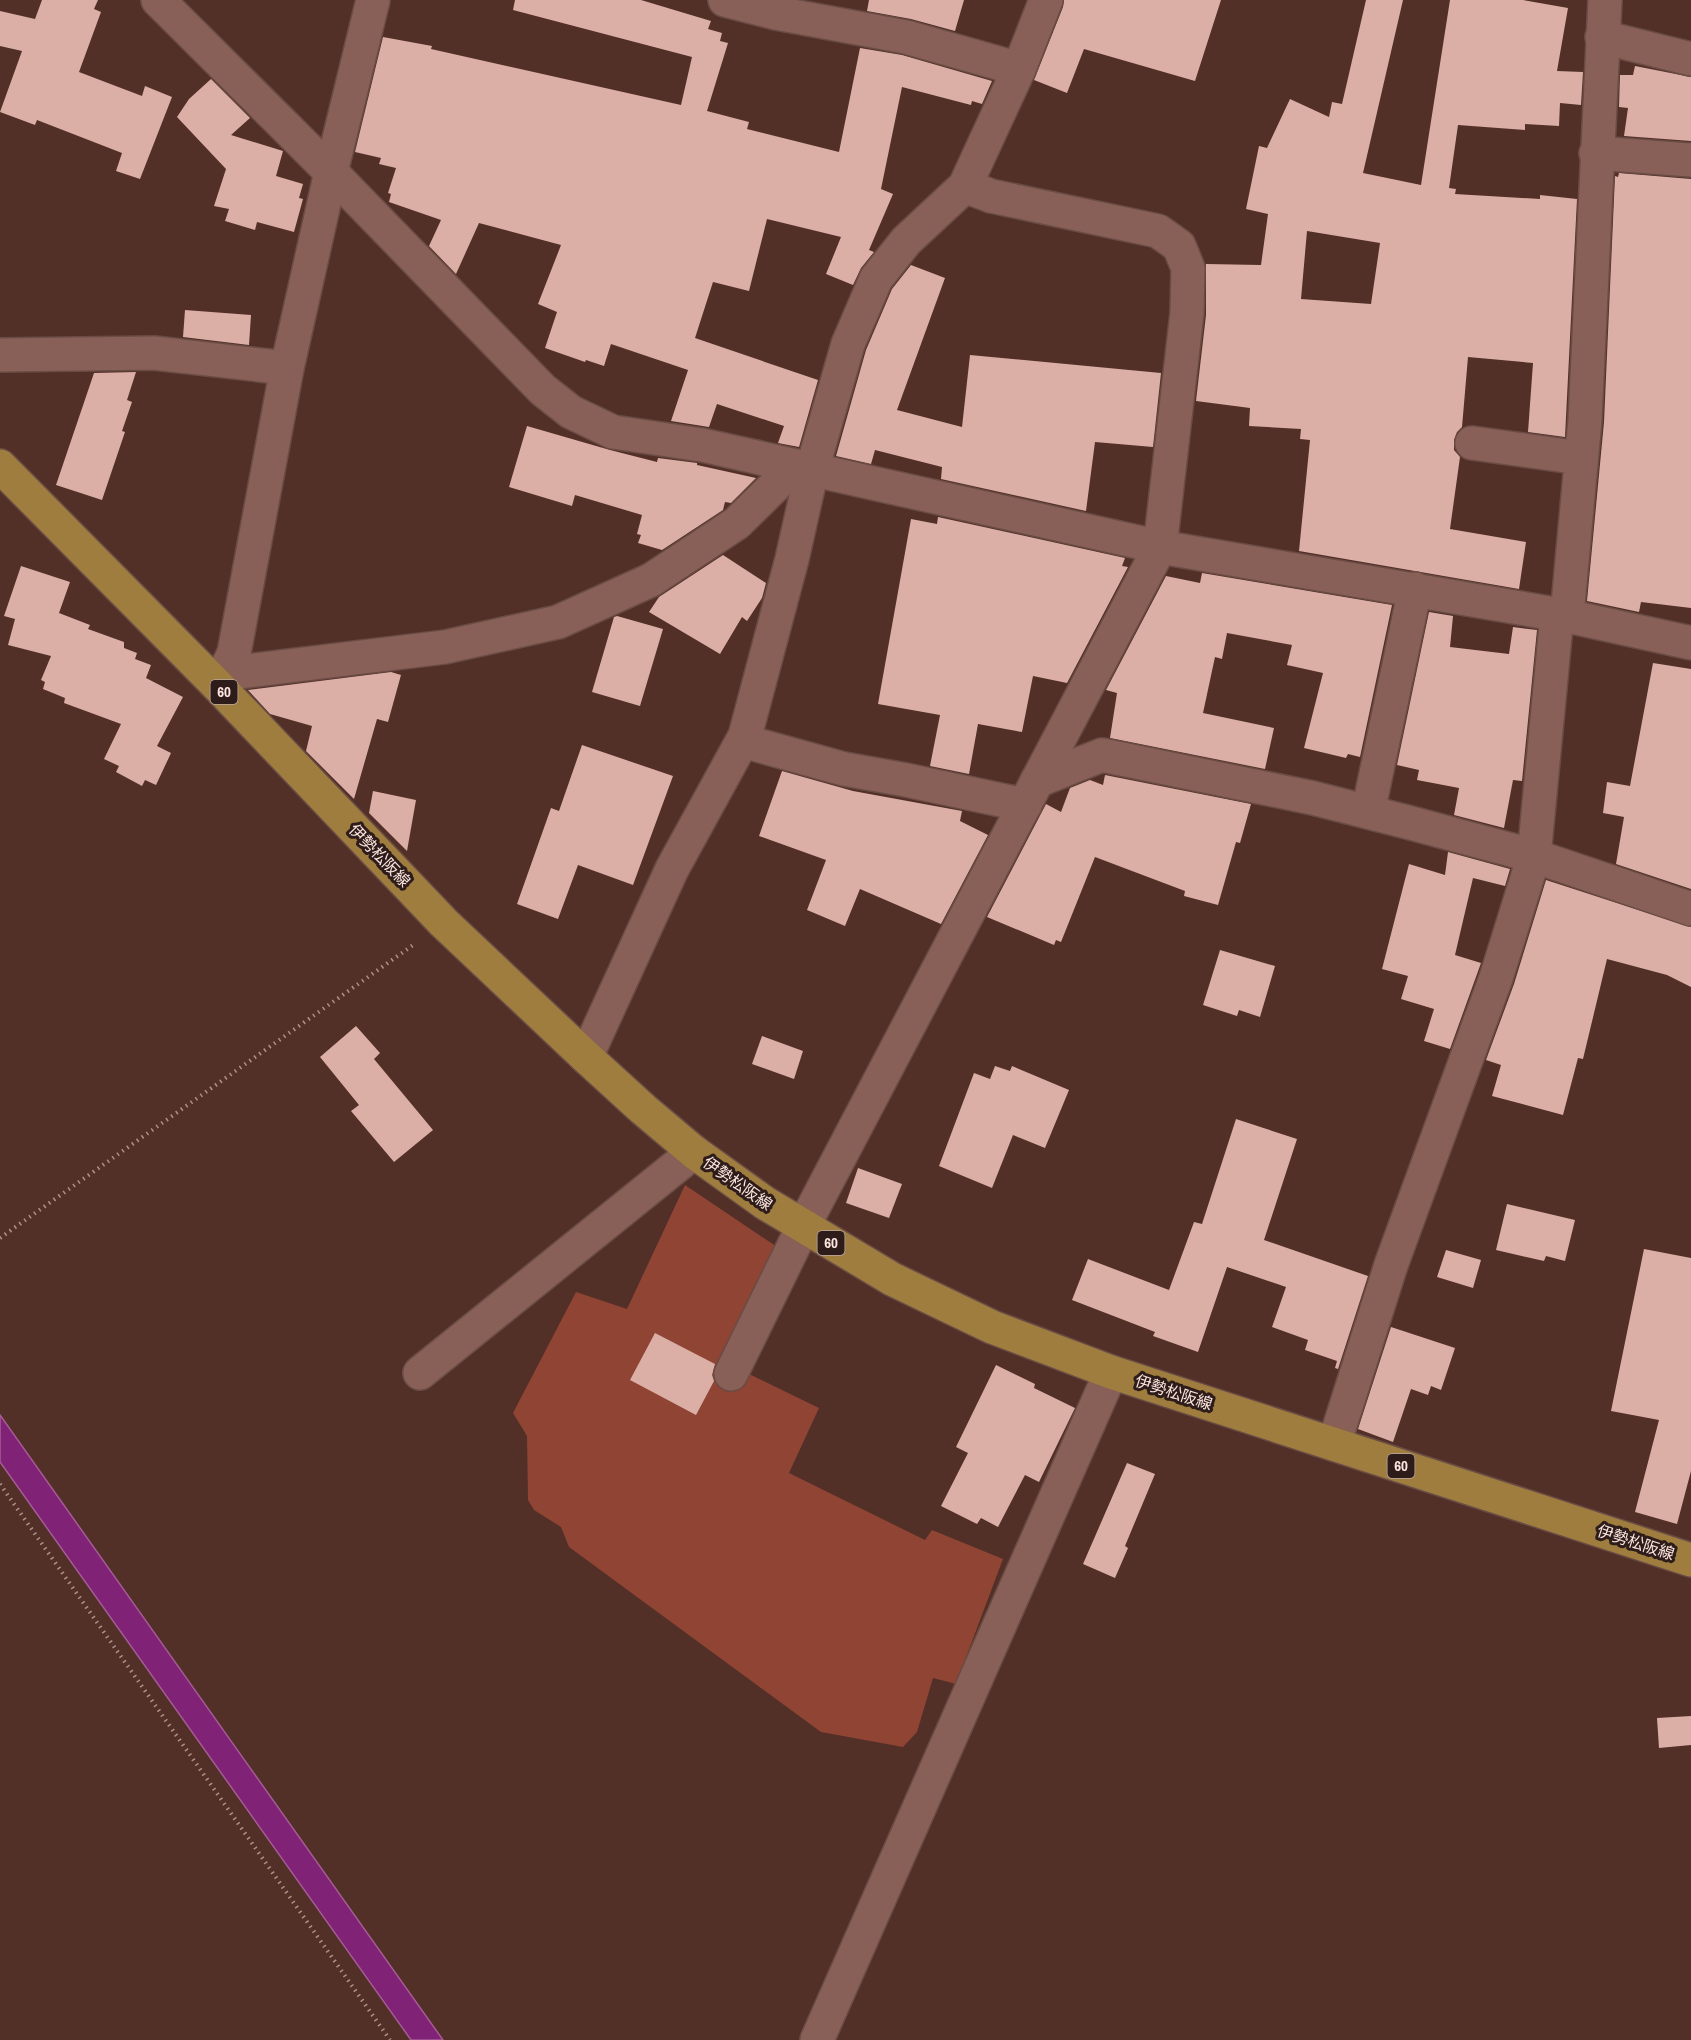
<svg xmlns="http://www.w3.org/2000/svg" width="1691" height="2040" viewBox="0 0 1691 2040" font-family="'Archivo Narrow','Noto Sans JP',sans-serif">
  <style>
    .green { fill: #904434 }
    .water { fill: #802275; stroke: #a55c95; stroke-width: 1.5 }
    .building { fill: #dbafa5; fill-rule: evenodd }
    .lines { fill: none; stroke-linecap: round; stroke-linejoin: round }
    .minor-casing { stroke: #6a4c45; stroke-width: 36 }
    .major-casing { stroke: #6a4c45; stroke-width: 36 }
    .path { stroke: #ae918a; stroke-width: 4; stroke-dasharray: 1.5 4.5; stroke-linecap: butt }
    .minor { stroke: #886057; stroke-width: 33 }
    .major { stroke: #9e7d3e; stroke-width: 33 }
    .labels { text-anchor: middle; stroke-width: 6; stroke-linejoin: round; paint-order: stroke }
    .shield { fill: #2d1c19; stroke: #bea9a4; stroke-width: 1.5 }
    .shield-label { font-size: 15px; font-weight: bold; fill: #fce5df }
    .street-label { font-size: 16px; fill: #fce5df; stroke: #2d1c19 }
  </style>
  <rect width="100%" height="100%" fill="#522f27"/>
  <path class="green" d="M685,1185L792,1257L743,1371L819,1408L789,1473L925,1540L932,1530L1003,1559L956,1684L933,1678L917,1732L903,1747L821,1732L569,1547L561,1527L534,1510L528,1500L527,1436L513,1413L576,1292L627,1309Z"/>
  <path class="water" d="M0,1415L443,2040H411L0,1462Z"/>
  <g class="building">
    <path d="M42,0H98L94,9L101,12L79,72L142,96L145,86L172,97L140,179L116,171L122,153L37,120L35,125L0,112L22,51L0,46V11L35,19Z"/>
    <path d="M515,0H641L711,21L708,29L722,33L720,41L728,43L707,111L749,122L747,129L839,152L860,48L902,55L992,81L982,104L972,101L971,105L902,87L881,189L893,194L869,250L874,252L861,268L853,285L826,274L841,237L767,219L749,291L713,282L695,338L818,380L799,447L778,443L784,426L717,404L709,427L671,421L688,370L611,344L604,366L586,360L585,362L545,348L557,312L538,304L561,245L479,223L456,274L429,246L441,220L389,202L391,194L388,193L396,168L379,164L381,158L355,152L383,37L432,46L431,49L681,105L692,57L513,10Z"/>
    <path d="M869,0H964L955,31L911,19L867,11Z"/>
    <path d="M1064,0H1221L1195,81L1084,49L1067,93L1034,80L1063,7Z"/>
    <path d="M1366,0H1403L1363,173L1421,185L1450,0H1523L1568,8L1557,71L1583,72L1581,105L1560,103L1559,126L1525,124V130L1458,125L1449,188L1456,189L1455,194L1540,199V195L1577,199L1565,437L1528,432L1533,363L1468,357L1462,427L1457,432L1454,440V450L1460,457L1450,529L1526,542L1519,589L1299,551L1310,440L1300,439L1301,429L1249,426L1250,408L1196,401L1206,315V264L1261,265L1268,214L1246,209L1259,146L1267,148L1290,99L1329,117L1332,102L1342,104ZM1307,231L1380,243L1371,304L1301,299Z"/>
    <path d="M1635,66L1691,77V141L1624,136L1628,108L1619,107L1620,75H1633Z"/>
    <path d="M211,79L250,118L231,135L283,151L276,176L303,184L299,198L303,199L294,232L257,222L255,230L225,221L229,209L214,206L226,169L177,117L189,99Z"/>
    <path d="M1619,173L1691,179V608L1641,602L1639,612L1587,601L1604,422L1615,176L1618,177Z"/>
    <path d="M911,265L945,278L897,410L962,427L970,355L1161,373L1153,447L1095,442L1086,511L941,479L942,467L875,450L871,464L836,456L866,350L892,289Z"/>
    <path d="M185,310L251,315L249,345L183,337Z"/>
    <path d="M136,372L127,400L132,402L122,431L125,432L102,500L56,485L94,373Z"/>
    <path d="M527,426L610,450L657,462L658,458L697,463V465L756,478L731,503L725,502L723,510L662,550L638,543L641,535L637,534L642,515L575,495L572,506L509,487Z"/>
    <path d="M938,517L1125,558L1122,566L1128,567L1067,683L1033,676L1022,732L978,724L969,774L930,766L940,715L878,704L911,519L937,524Z"/>
    <path d="M723,555L766,583L762,598L747,621L742,617L720,654L649,612L659,597Z"/>
    <path d="M21,566L70,582L59,613L90,625L88,629L124,642V648L137,653L135,659L151,665L146,678L183,697L157,746L171,753L156,785L145,780L142,786L116,772L119,766L104,759L121,724L64,703L65,698L43,689L45,682L41,680L51,656L8,645L15,619L4,616Z"/>
    <path d="M1202,573L1392,605L1360,757L1348,754L1346,758L1304,748L1323,673L1287,665L1292,645L1227,633L1222,659L1215,657L1203,713L1274,728L1265,769L1110,738L1117,693L1106,690L1166,576L1200,583Z"/>
    <path d="M1429,612L1453,616L1450,647L1509,654L1513,627L1537,630L1522,781L1513,780L1504,828L1454,815L1459,788L1417,780L1419,770L1397,765Z"/>
    <path d="M617,616L663,629L640,706L592,692L614,617Z"/>
    <path d="M1653,663L1691,669V889L1616,864L1624,817L1603,813L1607,782L1630,786Z"/>
    <path d="M391,672L401,675L388,722L377,719L354,799L306,751L312,726L270,714L248,690Z"/>
    <path d="M582,745L673,776L633,885L578,865L558,919L517,904L551,808L559,811Z"/>
    <path d="M782,771L853,791L962,811L960,821L988,835L941,924L860,889L845,926L807,910L826,860L759,836Z"/>
    <path d="M1105,775L1251,804L1240,843L1236,842L1218,905L1184,896L1185,891L1095,857L1061,942L1056,940L1054,945L987,917L1046,804L1061,812L1070,788L1090,780L1103,785Z"/>
    <path d="M373,791L416,800L407,851L369,813Z"/>
    <path d="M1448,852L1510,869L1505,886L1473,878L1455,955L1481,963L1450,1049L1424,1041L1434,1009L1401,999L1408,976L1382,969L1409,864L1445,875Z"/>
    <path d="M1546,880L1691,927V987L1667,975L1607,959L1583,1059L1578,1058L1563,1115L1492,1096L1501,1065L1486,1060L1514,984Z"/>
    <path d="M1220,950L1275,966L1260,1017L1239,1010L1237,1016L1203,1005Z"/>
    <path d="M356,1026L380,1053L374,1059L433,1130L394,1162L351,1111L359,1105L320,1057Z"/>
    <path d="M762,1036L803,1051L794,1079L752,1064Z"/>
    <path d="M995,1066L1010,1071L1012,1066L1069,1090L1045,1148L1013,1135L992,1188L939,1166L974,1073L990,1079Z"/>
    <path d="M1236,1119L1297,1139L1264,1240L1368,1276L1338,1369L1335,1368L1337,1361L1305,1350L1308,1340L1272,1327L1286,1287L1227,1267L1198,1352L1153,1336L1155,1332L1072,1300L1088,1259L1169,1290L1194,1222L1202,1224Z"/>
    <path d="M858,1168L902,1184L889,1218L846,1203Z"/>
    <path d="M1507,1204L1575,1220L1565,1261L1546,1256L1544,1261L1496,1250Z"/>
    <path d="M1644,1249L1691,1258V1471L1677,1524L1635,1512L1659,1420L1611,1411Z"/>
    <path d="M1446,1250L1481,1260L1473,1288L1437,1277Z"/>
    <path d="M1391,1327L1455,1348L1441,1390L1431,1386L1428,1395L1411,1389L1393,1442L1358,1429Z"/>
    <path d="M655,1333L715,1364L712,1375L714,1381L696,1415L630,1380Z"/>
    <path d="M996,1365L1035,1384L1034,1388L1075,1408L1039,1482L1025,1475L998,1527L981,1518L977,1524L941,1506L968,1453L956,1447Z"/>
    <path d="M1127,1463L1155,1474L1125,1546L1128,1548L1115,1578L1083,1564Z"/>
    <path d="M1691,1716V1745L1659,1748L1657,1718Z"/>
  </g>
  <g class="lines">
    <g class="minor-casing">
      <g id="minor">
        <path d="M158,0L331,172L543,390L571,412L613,432L702,445L1160,547L1567,616L1691,643"/>
        <path d="M725,0L776,13L906,37L1019,69"/>
        <path d="M1602,37L1691,59"/>
        <path d="M1596,153L1691,160"/>
        <path d="M0,355L154,353L287,368"/>
        <path d="M1472,443L1581,458"/>
        <path d="M1567,616L1585,420L1605,0"/>
        <path d="M223,674L445,647L558,622L651,580L737,523L795,466"/>
        <path d="M218,686L234,653L287,368L331,172L373,0"/>
        <path d="M743,741L844,769L906,780L1025,805"/>
        <path d="M1037,781L1102,755L1313,798L1407,822L1534,856L1691,909"/>
        <path d="M1368,812L1415,589"/>
        <path d="M586,1057L672,869L745,736L792,559L812,470L848,344L876,279L906,241L965,186L1019,69L1046,0"/>
        <path d="M420,1373L694,1152"/>
        <path d="M731,1374L803,1227L1160,547L1187,313L1188,268L1179,246L1158,231L991,196L965,186"/>
        <path d="M1334,1444L1391,1265L1496,978L1534,856L1557,615"/>
        <path d="M817,2040L1111,1372"/>
      </g>
    </g>
    <g class="major-casing">
      <path id="major" d="M0,466L218,686L444,923L586,1057L643,1109L694,1152L765,1203L892,1279L992,1327L1111,1372L1691,1560"/>
    </g>
    <g class="path">
      <path d="M0,1238L416,943"/>
      <path d="M0,1484L390,2040"/>
    </g>
    <use href="#minor" class="minor"/>
    <use href="#major" class="major"/>
  </g>
  <g class="labels">
    <g class="shield">
      <rect x="210.5" y="680" width="27" height="24" rx="4.5"/>
      <rect x="817.5" y="1231" width="27" height="24" rx="4.5"/>
      <rect x="1387.5" y="1454" width="27" height="24" rx="4.5"/>
    </g>
    <g class="shield-label">
      <text x="224" y="697">60</text>
      <text x="831" y="1248">60</text>
      <text x="1401" y="1471">60</text>
    </g>
    <g class="street-label">
      <text transform="translate(380 855) rotate(46)" y="6">伊勢松阪線</text>
      <text transform="translate(738 1183) rotate(35)" y="6">伊勢松阪線</text>
      <text transform="translate(1174 1392) rotate(18)" y="6">伊勢松阪線</text>
      <text transform="translate(1636 1542) rotate(18)" y="6">伊勢松阪線</text>
    </g>
  </g>
</svg>
